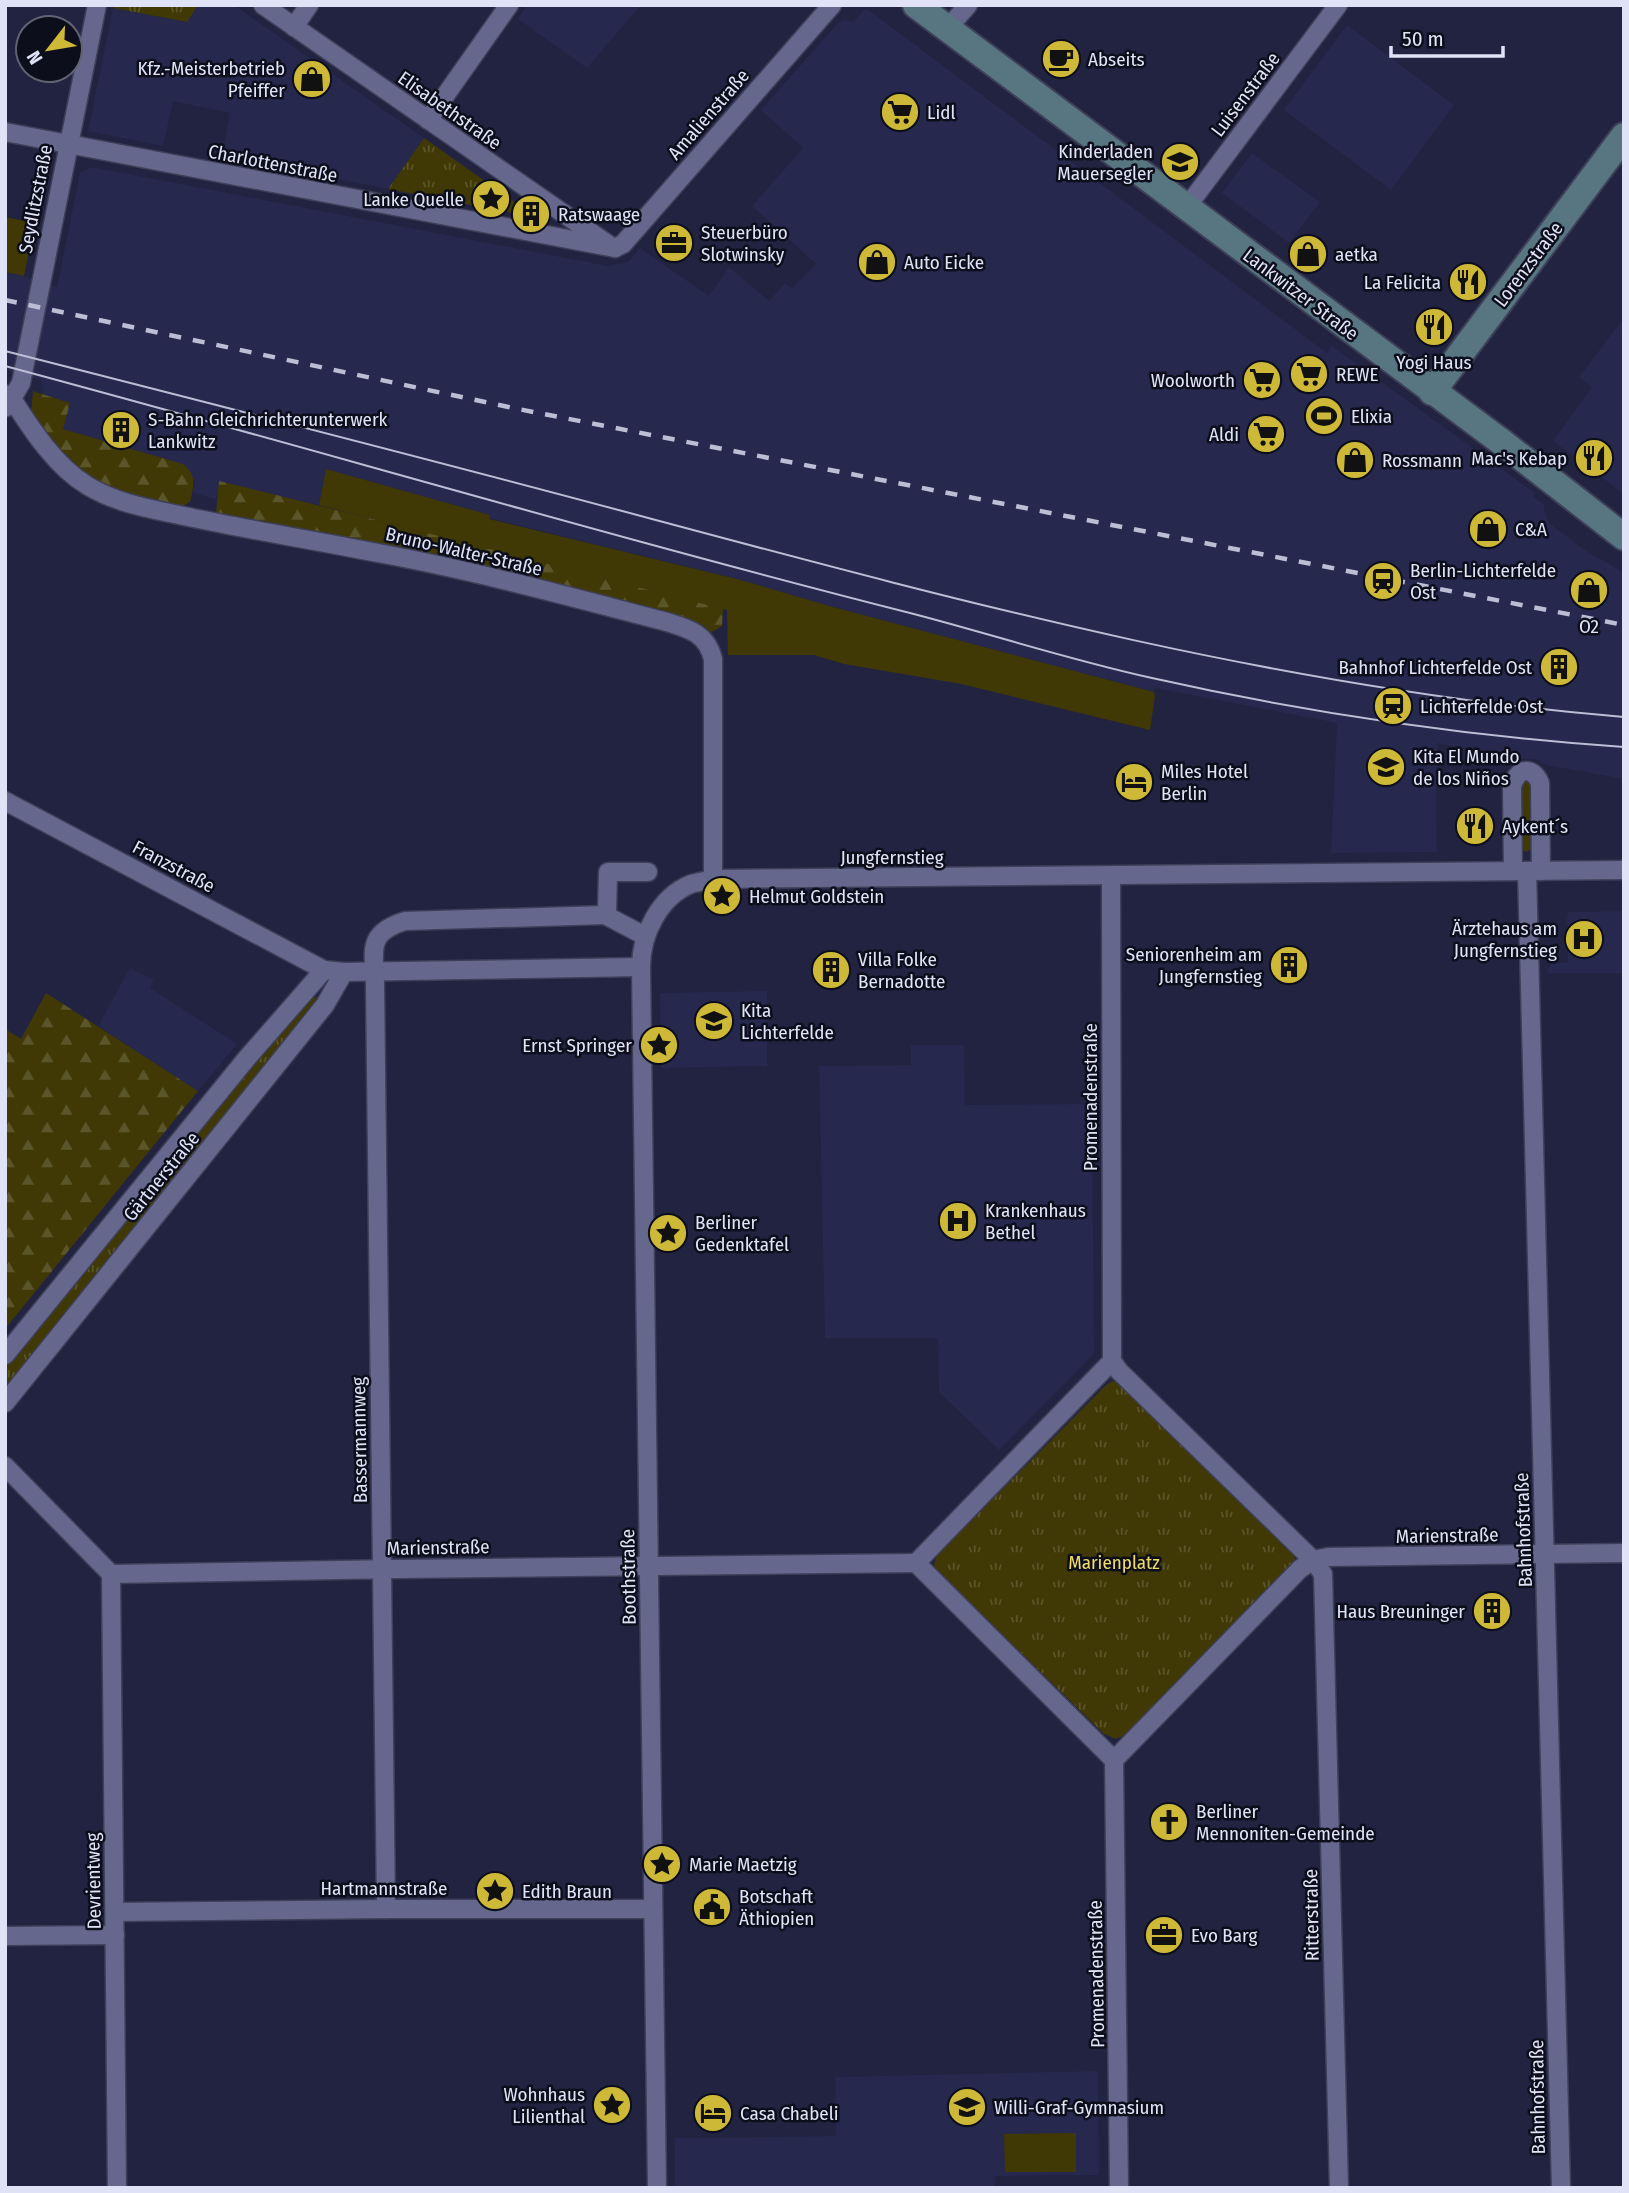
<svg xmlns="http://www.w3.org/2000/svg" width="1629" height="2193" viewBox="0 0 1629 2193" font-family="'Fira Sans Condensed',sans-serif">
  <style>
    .built { fill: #26284d }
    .grass { fill: url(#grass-tufts) }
    .forest { fill: url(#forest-firs) }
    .garden { fill: #403805 }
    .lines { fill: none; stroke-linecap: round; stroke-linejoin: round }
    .street-casing { stroke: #3e3f58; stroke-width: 21 }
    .secondary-casing { stroke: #3e3f58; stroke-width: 30 }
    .street { stroke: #65688c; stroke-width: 18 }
    .secondary { stroke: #577682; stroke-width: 26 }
    .tram { stroke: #bbbed4; stroke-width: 2 }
    .rail { stroke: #bbbed4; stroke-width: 4.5; stroke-dasharray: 12 12; stroke-linecap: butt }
    .labels { text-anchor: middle; stroke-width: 5; stroke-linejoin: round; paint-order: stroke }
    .poi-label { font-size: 19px; fill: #e0e3f7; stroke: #0d0e1b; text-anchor: start }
    .street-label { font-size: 19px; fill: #e0e3f7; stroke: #0d0e1b }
    .park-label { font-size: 19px; fill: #f1dc68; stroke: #0d0e1b }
  </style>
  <defs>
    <pattern id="grass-tufts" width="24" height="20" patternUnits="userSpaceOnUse" patternTransform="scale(1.75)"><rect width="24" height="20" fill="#403805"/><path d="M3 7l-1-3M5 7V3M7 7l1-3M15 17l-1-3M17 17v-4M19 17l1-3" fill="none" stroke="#5b552a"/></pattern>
    <pattern id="forest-firs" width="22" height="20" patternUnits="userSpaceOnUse" patternTransform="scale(1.75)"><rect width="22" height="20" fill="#403805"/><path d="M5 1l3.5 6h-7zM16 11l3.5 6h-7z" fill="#5b552a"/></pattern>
  </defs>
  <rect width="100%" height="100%" fill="#212341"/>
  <g class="built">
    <path d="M198,5H234L424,138L388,189L222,157L230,113L173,101L163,146L88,131L113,8L186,22Z"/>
    <path d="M527,5H641L587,68L518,19Z"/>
    <path d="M866,8L1327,353L1332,346L1535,493L1533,496L1544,505L1545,514L1550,524L1585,550L1624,573V779L1546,765L1536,759H1519L1438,743L1436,791L1437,852L1331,853L1337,723L1155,688L1154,692L833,607L741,580L489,518L490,515L326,469L319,505L220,482L216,499L193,493L195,483L183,464L63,429L69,403L43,394L41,380L5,370V272L24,276L57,287L80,173L92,167L608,266L628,262L640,248L709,296L729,267L769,301L785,283L792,288L816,264L752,206L803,148L761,110L837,24L844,20L853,22Z"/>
    <path d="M1347,25L1454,105L1391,190L1284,110Z"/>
    <path d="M1252,153L1320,202L1289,243L1222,193Z"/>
    <path d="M1624,318V494L1553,441L1592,387L1579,377Z"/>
    <path d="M1624,911V973H1547L1551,964L1568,962L1567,917L1569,912Z"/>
    <path d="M130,968L154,980L150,988L237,1044L198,1091L98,1026Z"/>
    <path d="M767,991V1066L661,1068L660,993Z"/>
    <path d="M911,1045H964L965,1105L1092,1104L1094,1352L1092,1356L999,1450L939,1392L938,1338H825L819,1066L911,1065Z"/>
    <path d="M1098,2071L1099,2175L995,2176L994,2188H675V2138L836,2136L835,2077Z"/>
  </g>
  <g class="grass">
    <path d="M113,5H198L187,22L113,8Z"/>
    <path d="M424,138L516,203L512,213L388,189Z"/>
    <path d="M320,996L323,997L5,1392V1366L291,1013L301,1002Z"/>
    <path d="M1113,1381L1118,1382L1293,1552L1295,1560L1291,1567L1127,1734L1116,1739L1104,1734L936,1570L934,1565L937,1555L1107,1384Z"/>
  </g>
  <g class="forest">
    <path d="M33,391L70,403L63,429L183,464C197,475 194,486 190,502L181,507L121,495L72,468L31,414Z"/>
    <path d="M219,481L480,545L723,608L722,626L710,633L705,627L697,623L457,560L216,513Z"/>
    <path d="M46,993L198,1091L5,1329V1029L21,1039Z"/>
  </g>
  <g class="garden">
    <path d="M5,217L35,223L24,276L5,272Z"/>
    <path d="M326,469L490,515L489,519L741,580L833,607L1154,692L1155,696L1150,730L961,684L844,664L814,655H728L727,610L319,505Z"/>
    <path d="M1528,781L1532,783L1533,849L1526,852L1520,848L1521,784Z"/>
    <path d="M1076,2133V2172H1005L1004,2134Z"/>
  </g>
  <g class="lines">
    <g class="street-casing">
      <g id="street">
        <path d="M263,5L609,245"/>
        <path d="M294,27L309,5"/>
        <path d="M947,29L968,5"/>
        <path d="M428,120L509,5"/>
        <path d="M5,132L615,248"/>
        <path d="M1186,208L1338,5"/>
        <path d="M615,248L623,244L832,5"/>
        <path d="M5,394L12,399C32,430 56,467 88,486C118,504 152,509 184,516C249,530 313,540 378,553C476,571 571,597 667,622C690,629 707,634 713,659V879"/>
        <path d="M7,407L21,383L97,5"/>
        <path d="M5,801L324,970L344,972L641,967"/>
        <path d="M1513,871L1512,787C1516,769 1532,764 1540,783L1541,871"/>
        <path d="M1527,871L1561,2188"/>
        <path d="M1111,876L1112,1361"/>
        <path d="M605,915L645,936"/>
        <path d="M5,1355L247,1058L324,970"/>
        <path d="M1112,1361L1119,1371L1313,1560L1300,1569L1114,1760"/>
        <path d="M5,1403L325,1005L344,972"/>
        <path d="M5,1466L111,1574"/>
        <path d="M916,1563L1112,1361"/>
        <path d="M916,1563L1114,1760"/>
        <path d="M111,1574L396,1569L916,1563"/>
        <path d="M111,1574L117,2188"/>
        <path d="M1114,1760L1119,2188"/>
        <path d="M386,1909L375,984C374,951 366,933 405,921L605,915L607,913L608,872H648"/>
        <path d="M115,1912L386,1909H653"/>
        <path d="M5,1936L115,1935"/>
        <path d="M657,2188L641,967C641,935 659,897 691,884C698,882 706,881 713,879L1624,870"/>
        <path d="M1339,2188L1323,1574L1313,1560L1328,1557L1624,1553"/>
      </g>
    </g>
    <g class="secondary-casing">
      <g id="secondary">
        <path d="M916,5L1503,443L1624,537"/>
        <path d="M1432,392L1624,136"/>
      </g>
    </g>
    <use href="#street" class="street"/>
    <use href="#secondary" class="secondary"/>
    <g class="tram">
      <path d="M5,351C221,406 437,461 652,519C973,605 1291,690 1624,717"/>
      <path d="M5,366C307,447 607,536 910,613C991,634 1070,660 1152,678C1308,713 1465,736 1624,747"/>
    </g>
    <path class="rail" d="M5,300L513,408L1624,625"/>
  </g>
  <defs>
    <g id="cafe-disc" transform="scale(2.0125)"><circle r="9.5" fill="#ceb837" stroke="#0d0e1b"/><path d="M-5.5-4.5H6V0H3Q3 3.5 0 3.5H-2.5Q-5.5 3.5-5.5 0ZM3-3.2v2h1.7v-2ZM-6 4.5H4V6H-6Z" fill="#111"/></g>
    <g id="shop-disc" transform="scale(2.0125)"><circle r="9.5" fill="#ceb837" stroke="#0d0e1b"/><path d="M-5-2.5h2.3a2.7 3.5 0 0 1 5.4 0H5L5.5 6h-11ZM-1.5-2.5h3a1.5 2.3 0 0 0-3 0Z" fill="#111"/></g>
    <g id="supermarket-disc" transform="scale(2.0125)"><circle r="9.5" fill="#ceb837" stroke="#0d0e1b"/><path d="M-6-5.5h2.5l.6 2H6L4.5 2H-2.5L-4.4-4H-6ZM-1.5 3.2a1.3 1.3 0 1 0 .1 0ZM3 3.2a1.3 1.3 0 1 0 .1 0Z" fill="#111"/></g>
    <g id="school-disc" transform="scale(2.0125)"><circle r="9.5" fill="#ceb837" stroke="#0d0e1b"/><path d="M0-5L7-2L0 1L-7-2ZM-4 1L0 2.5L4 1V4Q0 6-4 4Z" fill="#111"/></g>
    <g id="sight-disc" transform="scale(2.0125)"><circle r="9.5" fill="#ceb837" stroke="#0d0e1b"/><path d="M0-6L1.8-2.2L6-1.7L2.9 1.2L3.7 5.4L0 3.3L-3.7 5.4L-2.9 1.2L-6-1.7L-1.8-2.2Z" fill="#111"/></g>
    <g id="building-disc" transform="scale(2.0125)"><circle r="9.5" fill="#ceb837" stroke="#0d0e1b"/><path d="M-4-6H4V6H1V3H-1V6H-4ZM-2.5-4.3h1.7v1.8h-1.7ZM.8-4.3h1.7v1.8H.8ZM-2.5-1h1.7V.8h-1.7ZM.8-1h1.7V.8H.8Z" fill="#111"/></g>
    <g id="office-disc" transform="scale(2.0125)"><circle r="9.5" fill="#ceb837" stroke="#0d0e1b"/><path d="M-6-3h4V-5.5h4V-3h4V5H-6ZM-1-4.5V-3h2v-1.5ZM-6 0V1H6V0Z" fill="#111"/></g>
    <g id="restaurant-disc" transform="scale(2.0125)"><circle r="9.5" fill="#ceb837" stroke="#0d0e1b"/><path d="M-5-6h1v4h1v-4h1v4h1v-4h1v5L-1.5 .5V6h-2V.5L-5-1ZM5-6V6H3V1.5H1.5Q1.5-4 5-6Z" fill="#111"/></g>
    <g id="stadium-disc" transform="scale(2.0125)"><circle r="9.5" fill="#ceb837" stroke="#0d0e1b"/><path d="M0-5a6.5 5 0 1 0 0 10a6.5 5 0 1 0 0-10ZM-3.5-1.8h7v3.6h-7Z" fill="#111"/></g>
    <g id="station-disc" transform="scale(2.0125)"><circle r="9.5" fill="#ceb837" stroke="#0d0e1b"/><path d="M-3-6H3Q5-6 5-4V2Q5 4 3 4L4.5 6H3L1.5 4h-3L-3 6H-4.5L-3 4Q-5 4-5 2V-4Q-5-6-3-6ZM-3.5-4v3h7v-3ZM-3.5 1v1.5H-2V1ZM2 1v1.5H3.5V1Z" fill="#111"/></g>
    <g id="hotel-disc" transform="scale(2.0125)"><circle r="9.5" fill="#ceb837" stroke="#0d0e1b"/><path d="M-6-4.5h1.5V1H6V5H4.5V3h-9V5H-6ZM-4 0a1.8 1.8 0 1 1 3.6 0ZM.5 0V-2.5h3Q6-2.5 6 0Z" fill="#111"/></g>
    <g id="hospital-disc" transform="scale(2.0125)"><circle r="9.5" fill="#ceb837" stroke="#0d0e1b"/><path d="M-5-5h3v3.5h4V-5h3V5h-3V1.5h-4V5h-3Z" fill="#111"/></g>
    <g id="church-disc" transform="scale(2.0125)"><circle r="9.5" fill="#ceb837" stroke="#0d0e1b"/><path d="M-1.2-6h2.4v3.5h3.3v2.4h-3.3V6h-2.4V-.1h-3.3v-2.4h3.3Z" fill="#111"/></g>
    <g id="civic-disc" transform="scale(2.0125)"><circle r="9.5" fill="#ceb837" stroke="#0d0e1b"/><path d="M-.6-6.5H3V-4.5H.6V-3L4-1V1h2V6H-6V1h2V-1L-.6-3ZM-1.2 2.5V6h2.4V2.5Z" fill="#111"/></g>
  </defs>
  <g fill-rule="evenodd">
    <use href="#cafe-disc" x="1061" y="59"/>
    <use href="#shop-disc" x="312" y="79"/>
    <use href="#supermarket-disc" x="900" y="112"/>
    <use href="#school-disc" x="1180" y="162"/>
    <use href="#sight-disc" x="491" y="199"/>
    <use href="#building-disc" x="531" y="214"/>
    <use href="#office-disc" x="674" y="243"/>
    <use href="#shop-disc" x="1308" y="254"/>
    <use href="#shop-disc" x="877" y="262"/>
    <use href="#restaurant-disc" x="1468" y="282"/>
    <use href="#restaurant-disc" x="1434" y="327"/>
    <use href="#supermarket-disc" x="1309" y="374"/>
    <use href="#supermarket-disc" x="1262" y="380"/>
    <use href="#stadium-disc" x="1324" y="416"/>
    <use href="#building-disc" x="121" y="430"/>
    <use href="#supermarket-disc" x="1266" y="434"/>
    <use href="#restaurant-disc" x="1594" y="458"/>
    <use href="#shop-disc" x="1355" y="460"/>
    <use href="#shop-disc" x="1488" y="529"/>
    <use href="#station-disc" x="1383" y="581"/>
    <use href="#shop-disc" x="1589" y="590"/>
    <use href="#building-disc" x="1559" y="667"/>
    <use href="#station-disc" x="1393" y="706"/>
    <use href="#school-disc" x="1386" y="767"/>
    <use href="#hotel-disc" x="1134" y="782"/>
    <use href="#restaurant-disc" x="1475" y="826"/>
    <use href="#sight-disc" x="722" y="896"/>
    <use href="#hospital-disc" x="1584" y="939"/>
    <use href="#building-disc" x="1289" y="965"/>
    <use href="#building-disc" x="831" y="970"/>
    <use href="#school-disc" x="714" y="1021"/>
    <use href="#sight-disc" x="659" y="1045"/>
    <use href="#hospital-disc" x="958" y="1221"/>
    <use href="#sight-disc" x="668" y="1233"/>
    <use href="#building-disc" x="1492" y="1611"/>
    <use href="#church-disc" x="1169" y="1822"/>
    <use href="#sight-disc" x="662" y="1864"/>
    <use href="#sight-disc" x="495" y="1891"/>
    <use href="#civic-disc" x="712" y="1907"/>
    <use href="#office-disc" x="1164" y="1935"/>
    <use href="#sight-disc" x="612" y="2105"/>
    <use href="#school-disc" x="967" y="2107"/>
    <use href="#hotel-disc" x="713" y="2113"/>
  </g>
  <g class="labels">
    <g class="poi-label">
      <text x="1088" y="66">Abseits</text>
      <text x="285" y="75" text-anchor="end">Kfz.-Meisterbetrieb<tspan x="285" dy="22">Pfeiffer</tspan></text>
      <text x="927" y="119">Lidl</text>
      <text x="1153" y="158" text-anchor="end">Kinderladen<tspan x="1153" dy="22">Mauersegler</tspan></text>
      <text x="464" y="206" text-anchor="end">Lanke Quelle</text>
      <text x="558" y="221">Ratswaage</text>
      <text x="701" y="239">Steuerbüro<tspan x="701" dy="22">Slotwinsky</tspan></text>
      <text x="1335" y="261">aetka</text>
      <text x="904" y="269">Auto Eicke</text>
      <text x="1441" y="289" text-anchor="end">La Felicita</text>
      <text x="1434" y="369" text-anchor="middle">Yogi Haus</text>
      <text x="1336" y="381">REWE</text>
      <text x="1235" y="387" text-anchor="end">Woolworth</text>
      <text x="1351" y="423">Elixia</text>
      <text x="148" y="426">S-Bahn Gleichrichterunterwerk<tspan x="148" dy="22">Lankwitz</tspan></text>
      <text x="1239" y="441" text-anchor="end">Aldi</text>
      <text x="1567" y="465" text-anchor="end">Mac's Kebap</text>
      <text x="1382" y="467">Rossmann</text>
      <text x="1515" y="536">C&amp;A</text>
      <text x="1410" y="577">Berlin-Lichterfelde<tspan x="1410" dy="22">Ost</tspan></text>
      <text x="1589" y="633" text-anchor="middle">O2</text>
      <text x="1532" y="674" text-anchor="end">Bahnhof Lichterfelde Ost</text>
      <text x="1420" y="713">Lichterfelde Ost</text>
      <text x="1413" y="763">Kita El Mundo<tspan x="1413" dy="22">de los Niños</tspan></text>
      <text x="1161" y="778">Miles Hotel<tspan x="1161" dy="22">Berlin</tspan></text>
      <text x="1502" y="833">Aykent´s</text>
      <text x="749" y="903">Helmut Goldstein</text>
      <text x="1557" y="935" text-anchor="end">Ärztehaus am<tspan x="1557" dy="22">Jungfernstieg</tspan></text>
      <text x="1262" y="961" text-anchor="end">Seniorenheim am<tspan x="1262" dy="22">Jungfernstieg</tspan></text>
      <text x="858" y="966">Villa Folke<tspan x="858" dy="22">Bernadotte</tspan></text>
      <text x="741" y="1017">Kita<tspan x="741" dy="22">Lichterfelde</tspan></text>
      <text x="632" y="1052" text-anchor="end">Ernst Springer</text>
      <text x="985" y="1217">Krankenhaus<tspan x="985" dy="22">Bethel</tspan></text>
      <text x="695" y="1229">Berliner<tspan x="695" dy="22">Gedenktafel</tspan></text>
      <text x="1465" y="1618" text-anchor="end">Haus Breuninger</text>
      <text x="1196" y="1818">Berliner<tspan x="1196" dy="22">Mennoniten-Gemeinde</tspan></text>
      <text x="689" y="1871">Marie Maetzig</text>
      <text x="522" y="1898">Edith Braun</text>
      <text x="739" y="1903">Botschaft<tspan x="739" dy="22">Äthiopien</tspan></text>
      <text x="1191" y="1942">Evo Barg</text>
      <text x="585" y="2101" text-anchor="end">Wohnhaus<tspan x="585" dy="22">Lilienthal</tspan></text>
      <text x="994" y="2114">Willi-Graf-Gymnasium</text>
      <text x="740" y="2120">Casa Chabeli</text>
    </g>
    <g class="street-label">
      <text transform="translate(1245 94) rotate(-53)" y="7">Luisenstraße</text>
      <text transform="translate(450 110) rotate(35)" y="7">Elisabethstraße</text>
      <text transform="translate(708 114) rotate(-49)" y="7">Amalienstraße</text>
      <text transform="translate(273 163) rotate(11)" y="7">Charlottenstraße</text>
      <text transform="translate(35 199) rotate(-79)" y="7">Seydlitzstraße</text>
      <text transform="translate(1528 264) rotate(-53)" y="7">Lorenzstraße</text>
      <text transform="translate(1301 294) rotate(37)" y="7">Lankwitzer Straße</text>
      <text transform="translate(464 551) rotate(13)" y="7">Bruno-Walter-Straße</text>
      <text x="892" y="864">Jungfernstieg</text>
      <text transform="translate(174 866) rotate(28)" y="7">Franzstraße</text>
      <text transform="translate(1090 1097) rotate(-90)" y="7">Promenadenstraße</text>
      <text transform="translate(161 1176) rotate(-51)" y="7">Gärtnerstraße</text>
      <text transform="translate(359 1440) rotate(-91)" y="7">Bassermannweg</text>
      <text transform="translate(1523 1530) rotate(-92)" y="7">Bahnhofstraße</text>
      <text transform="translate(1447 1535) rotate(-1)" y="7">Marienstraße</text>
      <text transform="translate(438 1547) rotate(-1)" y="7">Marienstraße</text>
      <text transform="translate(628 1577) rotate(-91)" y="7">Boothstraße</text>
      <text transform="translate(93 1881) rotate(-91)" y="7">Devrientweg</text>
      <text x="384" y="1895">Hartmannstraße</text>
      <text transform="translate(1311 1915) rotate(-91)" y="7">Ritterstraße</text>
      <text transform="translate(1096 1974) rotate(-91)" y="7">Promenadenstraße</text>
      <text transform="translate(1537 2097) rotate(-91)" y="7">Bahnhofstraße</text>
    </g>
    <g class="park-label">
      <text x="1114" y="1569">Marienplatz</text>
    </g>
  </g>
  <rect width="1629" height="2193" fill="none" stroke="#e0e3f7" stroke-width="14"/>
  <g transform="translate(49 49) rotate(239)"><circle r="33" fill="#0d0e1b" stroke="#616373" stroke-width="2"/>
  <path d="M0-5L12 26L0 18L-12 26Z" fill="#ceb837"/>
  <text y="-10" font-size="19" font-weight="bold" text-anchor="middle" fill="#e0e3f7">N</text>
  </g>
  <path d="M1391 46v10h112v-10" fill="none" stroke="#e0e3f7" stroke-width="3.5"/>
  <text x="1402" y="46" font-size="21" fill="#e0e3f7" stroke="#0d0e1b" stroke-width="5" paint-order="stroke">50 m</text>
</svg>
